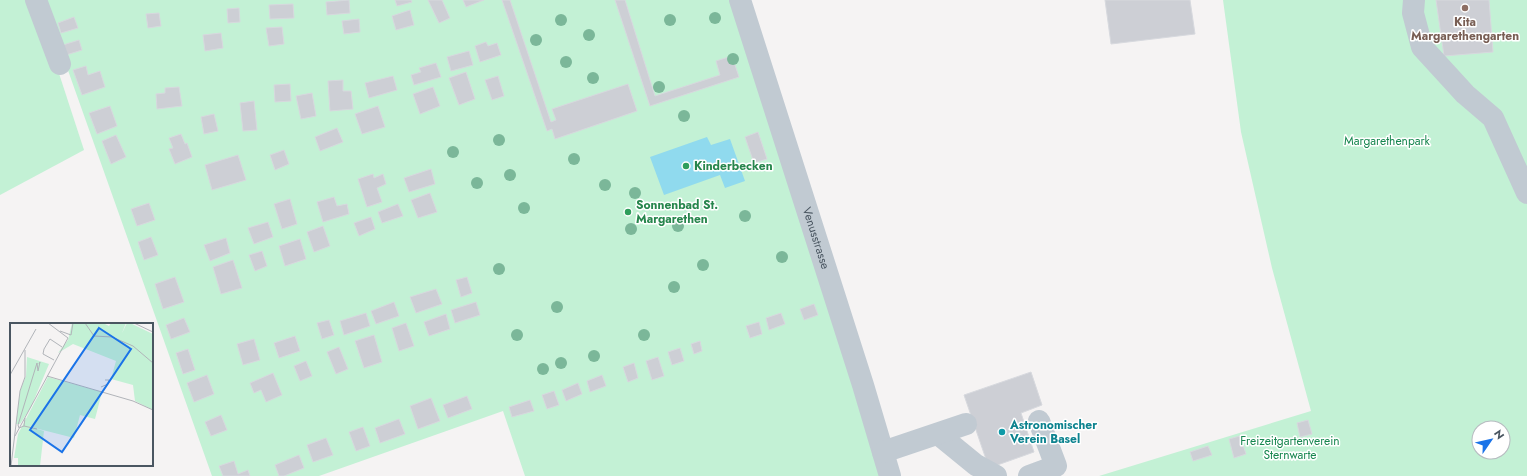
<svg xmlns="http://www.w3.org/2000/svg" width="1527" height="476" viewBox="0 0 1527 476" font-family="Jost,sans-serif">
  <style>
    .green { fill: #c3f1d5; fill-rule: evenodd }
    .water { fill: #90daee }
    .building { fill: #cdcfd5; stroke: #d7d9de }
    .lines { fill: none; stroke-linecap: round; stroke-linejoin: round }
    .minor { stroke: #c1cad2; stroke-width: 22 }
    .tree { fill: #7bb799 }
    .education-dot { fill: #8d6e63; stroke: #fff; stroke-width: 1.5 }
    .leisure-dot { fill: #2e9e5b; stroke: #fff; stroke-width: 1.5 }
    .culture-dot { fill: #0f9aa8; stroke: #fff; stroke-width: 1.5 }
    .labels { text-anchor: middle; stroke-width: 3; stroke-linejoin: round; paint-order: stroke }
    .education-label { font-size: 12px; font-weight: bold; fill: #785e54; stroke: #fff }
    .park-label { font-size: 12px; fill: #17864f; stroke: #fff }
    .leisure-label { font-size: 12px; font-weight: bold; fill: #27864d; stroke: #fff; text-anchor: start }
    .street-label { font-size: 12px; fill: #4a5661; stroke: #fff }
    .culture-label { font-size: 12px; font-weight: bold; fill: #0d838f; stroke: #fff; text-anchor: start }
    .inset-road { fill: none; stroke: #b1b4b9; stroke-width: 1 }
    .view { fill: #1a73e8; fill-opacity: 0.15; stroke: #1a73e8; stroke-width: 2 }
    .inset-edge { fill: none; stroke: #4a5661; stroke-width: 2 }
  </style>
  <rect width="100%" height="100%" fill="#f5f3f3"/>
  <g class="green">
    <path d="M0,0H35L84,150L0,195Z"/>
    <path d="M43,0H731L890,476H525L503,411L319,476H212Z"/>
    <path d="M1223,0H1527V476H1099L1311,411L1272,268L1241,132ZM1479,428H1503V452H1479Z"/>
  </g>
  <path class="water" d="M707,137L711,145L730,139L745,181L725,188L720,175L664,195L650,157Z"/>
  <g class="building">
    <path d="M349,0L350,13L327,15L326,2Z"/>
    <path d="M395,0H411L412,2L397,6Z"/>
    <path d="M428,0H442L450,18L439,23Z"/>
    <path d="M463,0H484L466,7Z"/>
    <path d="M502,0H510L551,122L556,120L552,109L628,84L637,111L555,139L552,129L547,131Z"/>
    <path d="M615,0H625L655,96L720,75L716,61L732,56L739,77L650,106Z"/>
    <path d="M1105,0H1190L1195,34L1111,44Z"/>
    <path d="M1436,0H1489L1493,52L1444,56Z"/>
    <path d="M293,4L294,18L270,19L269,5Z"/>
    <path d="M239,8L240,22L228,23L227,9Z"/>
    <path d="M410,10L414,25L396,30L392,16Z"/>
    <path d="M159,13L161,26L148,28L146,14Z"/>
    <path d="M74,17L78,28L61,33L58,23Z"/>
    <path d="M359,19L360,32L344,34L342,21Z"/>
    <path d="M282,27L284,44L269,46L266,28Z"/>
    <path d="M221,33L223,48L205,51L203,35Z"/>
    <path d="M79,40L82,50L66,55L63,45Z"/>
    <path d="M486,42L488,46L497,43L501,55L480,62L475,46Z"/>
    <path d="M469,51L473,65L451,71L447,57Z"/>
    <path d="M436,63L441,77L414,85L411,75L421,72L419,68Z"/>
    <path d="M86,66L88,75L100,71L105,87L82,95L73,70Z"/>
    <path d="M466,72L475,99L459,105L449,78Z"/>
    <path d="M393,76L397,90L369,98L365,83Z"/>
    <path d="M498,76L504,96L492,100L485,80Z"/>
    <path d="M343,80V91H351L353,109L330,111L328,81Z"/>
    <path d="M290,84L291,101L275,102L274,85Z"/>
    <path d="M179,87L182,106L157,109L156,94L165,93V88Z"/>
    <path d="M433,87L440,106L420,114L413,94Z"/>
    <path d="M312,93L316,116L301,119L296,96Z"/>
    <path d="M254,101L257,130L243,131L240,103Z"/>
    <path d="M110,106L117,126L97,134L89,113Z"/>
    <path d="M378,106L385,127L362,134L355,114Z"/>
    <path d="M214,114L218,131L204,134L201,117Z"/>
    <path d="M337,128L343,142L320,151L315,137Z"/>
    <path d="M758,132L767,159L754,163L745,137Z"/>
    <path d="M181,134L185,144L187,143L192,157L175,164L169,149L173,148L169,138Z"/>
    <path d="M116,135L126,157L111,164L102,141Z"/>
    <path d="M284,150L289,164L275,170L270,155Z"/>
    <path d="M238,155L246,180L212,190L205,165Z"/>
    <path d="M431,169L435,184L409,192L404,178Z"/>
    <path d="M373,174L374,178L383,174L386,184L377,188L382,202L367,207L358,179Z"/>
    <path d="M430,193L437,212L418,218L411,200Z"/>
    <path d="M334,197L337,206L347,204L349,214L323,222L317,202Z"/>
    <path d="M290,199L297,224L282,229L274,204Z"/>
    <path d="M149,203L155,220L137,226L131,209Z"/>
    <path d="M398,204L403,216L382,223L378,212Z"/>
    <path d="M371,217L375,229L359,236L354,223Z"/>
    <path d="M268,222L273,237L254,244L248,228Z"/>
    <path d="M323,226L330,246L314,252L307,232Z"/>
    <path d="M151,237L158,255L144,260L138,242Z"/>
    <path d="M226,238L230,253L210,261L204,245Z"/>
    <path d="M300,239L306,259L285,266L279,246Z"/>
    <path d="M262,251L267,266L255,271L249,255Z"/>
    <path d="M233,260L242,288L221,294L213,267Z"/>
    <path d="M175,277L184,302L163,309L155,284Z"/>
    <path d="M467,277L472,293L461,297L456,280Z"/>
    <path d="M436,289L442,304L416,313L410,297Z"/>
    <path d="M394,302L399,316L376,324L371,311Z"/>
    <path d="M476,302L480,315L455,323L451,310Z"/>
    <path d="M814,304L818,315L804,320L800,309Z"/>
    <path d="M366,313L370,326L344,335L340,321Z"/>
    <path d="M781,313L785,324L769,330L766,318Z"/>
    <path d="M446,314L450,329L429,336L424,322Z"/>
    <path d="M184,318L190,332L171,339L166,325Z"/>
    <path d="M329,320L334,335L322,339L317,323Z"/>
    <path d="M759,322L762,334L750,338L746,326Z"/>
    <path d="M406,323L414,346L399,351L392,328Z"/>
    <path d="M374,335L382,362L364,368L355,341Z"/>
    <path d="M295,336L300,351L279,358L274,343Z"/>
    <path d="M254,339L260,360L243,365L237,344Z"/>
    <path d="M700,341L702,351L694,354L691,344Z"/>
    <path d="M339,347L348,369L336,374L327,352Z"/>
    <path d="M680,348L684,361L672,365L668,352Z"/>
    <path d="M188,349L195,370L183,374L176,353Z"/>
    <path d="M658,357L664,376L652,380L646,361Z"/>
    <path d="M306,361L312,376L300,381L294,366Z"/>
    <path d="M634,363L638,378L628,382L623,367Z"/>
    <path d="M1031,372L1042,405L1021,413L1034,452L989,468L964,395Z"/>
    <path d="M273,373L282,395L266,402L261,390L254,393L250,383Z"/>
    <path d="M207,375L214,394L194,402L187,383Z"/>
    <path d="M602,375L606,386L590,392L587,381Z"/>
    <path d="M578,383L582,394L566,401L562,390Z"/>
    <path d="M554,391L559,405L547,409L542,395Z"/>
    <path d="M467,396L472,409L448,418L443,405Z"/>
    <path d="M431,398L440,421L418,429L410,406Z"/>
    <path d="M530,400L534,411L512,417L509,407Z"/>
    <path d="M221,415L227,430L211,436L205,422Z"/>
    <path d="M399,419L405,434L380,443L375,428Z"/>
    <path d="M1308,420L1312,434L1300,437L1297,423Z"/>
    <path d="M363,427L370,446L356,451L349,432Z"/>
    <path d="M1240,436L1246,454L1234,458L1229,439Z"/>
    <path d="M326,438L333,455L313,462L307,445Z"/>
    <path d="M1208,446L1212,455L1193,461L1190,452Z"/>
    <path d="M299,455L304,468L284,476H279L275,465Z"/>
    <path d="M234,461L238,474L248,470L250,476H223L219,466Z"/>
  </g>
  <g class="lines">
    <g class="minor">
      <path d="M36,0L60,64"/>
      <path id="s1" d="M740,0L863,385L890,476"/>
      <path d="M1414,0L1413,13L1422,47L1465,94L1493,118L1527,193"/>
      <path d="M938,434L976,465L996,476"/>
      <path d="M883,452L966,424"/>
      <path d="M1029,476L1056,466L1039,421"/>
    </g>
  </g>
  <g class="tree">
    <circle cx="715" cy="18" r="6"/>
    <circle cx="561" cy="20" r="6"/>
    <circle cx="670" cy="20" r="6"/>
    <circle cx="589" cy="35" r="6"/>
    <circle cx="536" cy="40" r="6"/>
    <circle cx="733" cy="59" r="6"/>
    <circle cx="566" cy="62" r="6"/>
    <circle cx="593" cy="78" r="6"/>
    <circle cx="659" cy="87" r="6"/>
    <circle cx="684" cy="116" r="6"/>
    <circle cx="499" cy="140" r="6"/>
    <circle cx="453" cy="152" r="6"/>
    <circle cx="574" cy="159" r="6"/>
    <circle cx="510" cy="175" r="6"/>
    <circle cx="477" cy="183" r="6"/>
    <circle cx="605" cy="185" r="6"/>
    <circle cx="635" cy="193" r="6"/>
    <circle cx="524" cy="208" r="6"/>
    <circle cx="745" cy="216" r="6"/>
    <circle cx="678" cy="226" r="6"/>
    <circle cx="631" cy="229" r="6"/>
    <circle cx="782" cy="257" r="6"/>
    <circle cx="703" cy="265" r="6"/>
    <circle cx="499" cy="269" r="6"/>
    <circle cx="674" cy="287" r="6"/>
    <circle cx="557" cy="307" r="6"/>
    <circle cx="517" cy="335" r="6"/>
    <circle cx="644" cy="335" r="6"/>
    <circle cx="594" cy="356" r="6"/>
    <circle cx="561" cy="363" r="6"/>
    <circle cx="543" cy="369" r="6"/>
  </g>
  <circle class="education-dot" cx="1465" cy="8" r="4"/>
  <g class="leisure-dot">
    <circle cx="686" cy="166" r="4"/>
    <circle cx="628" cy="212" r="4"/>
  </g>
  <circle class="culture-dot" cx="1002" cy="432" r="4"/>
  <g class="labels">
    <g class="education-label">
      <text x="1465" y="26">Kita<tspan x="1465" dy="14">Margarethengarten</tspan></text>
    </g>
    <g class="park-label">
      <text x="1387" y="145">Margarethenpark</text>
      <text x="1290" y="445">Freizeitgartenverein<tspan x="1290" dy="14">Sternwarte</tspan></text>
    </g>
    <g class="leisure-label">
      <text x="694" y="170">Kinderbecken</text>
      <text x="636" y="209">Sonnenbad St.<tspan x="636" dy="14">Margarethen</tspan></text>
    </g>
    <g class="street-label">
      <text dy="4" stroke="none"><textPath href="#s1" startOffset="250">Venusstrasse</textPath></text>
    </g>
    <g class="culture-label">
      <text x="1010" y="429">Astronomischer<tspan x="1010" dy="14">Verein Basel</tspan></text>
    </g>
  </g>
  <g transform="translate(10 323)">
    <rect width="143" height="143" fill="#f5f3f3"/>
    <path d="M62,0H93L99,3L101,0H116L112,10L117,0H120L143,11V87L125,78L123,62L101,56L106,38L63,21L48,30L58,17ZM17,34L39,41L21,84L10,101H6L10,68L16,53ZM38,54L92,69L85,96L70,92L64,115L17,103L34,108L30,143H8V135H4L8,111Z" fill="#c3f1d5"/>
    <path class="inset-road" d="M75,0L84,13L102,14L123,23L143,40M124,0L143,9M50,8L61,12L63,0M44,37L33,31L34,26L40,16L52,24M0,52L26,6M37,53L123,78L143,87M91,64L98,61L99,57H95M15,95L14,103L27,106M14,103L9,105L8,102L27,40L28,48L30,39L29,41M5,113L58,15L38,0M1,143L10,68L15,54V27"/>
    <path class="view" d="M89,5L121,26L52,129L20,107Z"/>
    <rect width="143" height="143" class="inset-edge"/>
  </g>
  <g transform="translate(1491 440) rotate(56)"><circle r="19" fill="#ffffff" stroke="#b7bbc0"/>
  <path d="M0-3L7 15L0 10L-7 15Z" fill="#1a73e8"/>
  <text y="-6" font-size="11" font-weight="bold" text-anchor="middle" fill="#4a5661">N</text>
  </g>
</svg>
